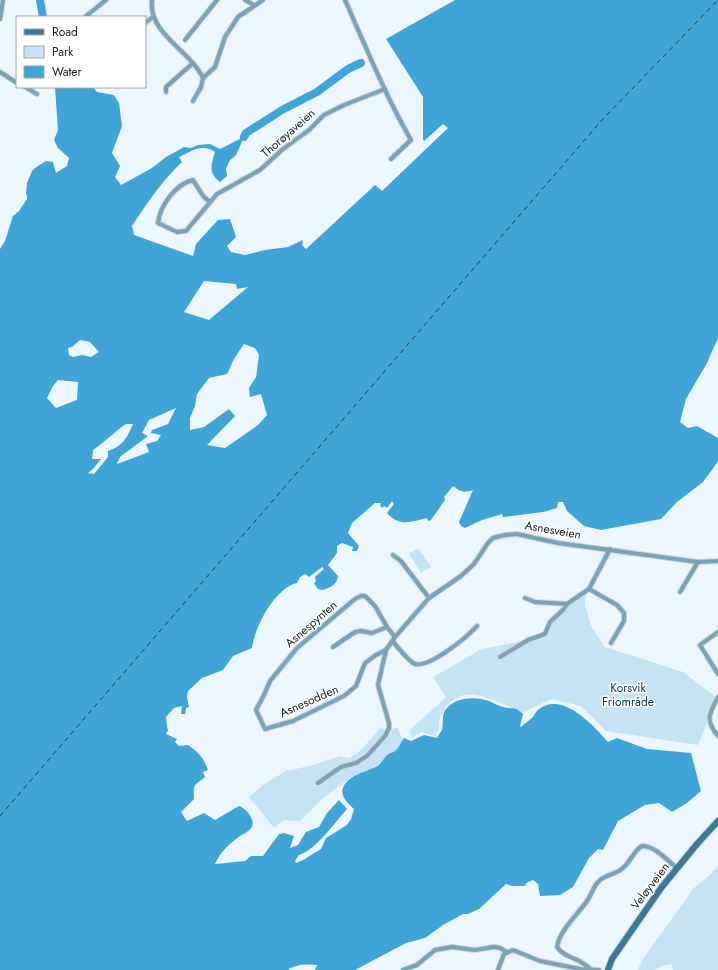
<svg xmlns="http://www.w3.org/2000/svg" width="718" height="970" viewBox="0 0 718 970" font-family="Jost,sans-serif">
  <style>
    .green { fill: #c4e4f6 }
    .water { fill: #40a5d6; fill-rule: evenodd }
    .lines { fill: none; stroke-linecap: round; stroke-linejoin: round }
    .river { stroke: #40a5d6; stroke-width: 8 }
    .ferry { stroke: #164155; stroke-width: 1; stroke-dasharray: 5 4; stroke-linecap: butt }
    .minor-casing { stroke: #c9d4da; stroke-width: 6 }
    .secondary-casing { stroke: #c9d4da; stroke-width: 8 }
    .minor { stroke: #7ba2b7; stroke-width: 4 }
    .secondary { stroke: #3c7998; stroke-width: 6 }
    .labels { text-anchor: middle; stroke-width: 3; stroke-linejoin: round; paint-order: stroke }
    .street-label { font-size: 12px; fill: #151f25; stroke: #fff }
    .park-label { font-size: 12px; fill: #063448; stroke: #fff }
  </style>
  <rect width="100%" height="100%" fill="#ebf6fd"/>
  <g class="green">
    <path d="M418,548L431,567L421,573L409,554Z"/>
    <path d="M586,591L585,604L591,626L605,647L683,672L717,698L698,745L606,731L581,706L551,699L522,713C494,700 460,678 441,715C437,723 442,725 435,736L421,732L411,738L410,730L446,697L433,677L482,649L528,640L546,632C552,614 570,602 586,591Z"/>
    <path d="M397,727L403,740L398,748L393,752L388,754L380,764L371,769L351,777L322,799L300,821L283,820L274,828L249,797L263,785L286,771L314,765L340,756L349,758L359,752L381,728L388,732Z"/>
    <path d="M718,865V970H673L672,964L664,965L655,970H638L642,960L694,888L710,875Z"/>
  </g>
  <path class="water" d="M455,0H718V338L707,363L686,399L680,422L688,428L697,426L718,438V461L714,467L703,482L677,502L661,519L601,530L584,526L567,511L563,502H558L557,508L543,512L503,517L502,514L499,515L482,520L465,528L461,526L459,522L473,490C463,493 461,492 453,486L444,497L445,500L431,520L428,521L427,518C410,522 400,527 387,513L394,504L392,501L387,508L384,506L382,508L380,505L381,503H375L352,523L348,533L359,546L357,551H352L353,547L342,543L337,546V553L328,565L338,576C337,585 330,588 322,590L318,589L314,583L316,582L315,577L324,569L322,567L309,577L305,574L300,577L297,583C275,588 255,626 252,648L233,656L223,670L202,678L188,691L187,697L189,707L186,708L185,714H181L182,706L174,708L166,717L167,727L168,730L166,734L177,739L175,742L179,746L188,745C198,752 204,758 208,770L203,772L205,777C194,786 193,783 194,799L181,812L187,821L204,813L215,820L239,806C246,808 257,821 251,828C249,831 244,834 240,836C230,843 220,852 215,864L245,861L251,856H263L279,834L284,833L294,836L290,848L298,845L306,832L319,827L327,813L339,800L347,809C336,821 315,851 299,855L295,861L296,863L303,860L321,849L326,838L347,825L351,819L354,809C348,804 340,796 343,788C349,773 367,773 379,765C382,762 384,758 387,755C389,753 392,753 395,751C399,748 401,742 404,738L411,741L424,735L437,738C438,735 441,732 442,730C444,722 441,716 446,709C455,697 476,696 489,701C494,703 499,706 503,707C514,710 513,705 523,714L520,726L521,727C525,724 529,720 533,717C535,714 536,711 539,709C563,691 594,726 608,742L617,738L647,749L691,753L701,791L687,803L672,812L659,803L645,805L618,821L603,850L598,849L589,858L573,887L560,895L540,896L538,884L533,880L526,883L525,886H512L506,884L479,909L468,914H463L443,925L425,938L406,943L355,970H315L317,965C307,964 295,964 288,970H0V249L5,241L13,216L19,211L27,199V196L26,193L27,183L32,171L35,168L46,161L53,162L56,173L67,166L69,158L58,148L54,140L58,130L55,87H93L97,92L114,95L119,103L122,126L112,153L120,166L115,177L121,185L152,168L166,157L184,147L191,148L198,145L210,144L220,149L244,137L236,155L230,160L226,169L227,176L220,182C208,173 211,165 215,152C203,143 191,151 179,157L182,162C162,181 147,203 132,226L134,235L193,256L196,244L218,220L230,219L236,237L227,246L231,252L245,255L265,250L288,247L303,240L302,245L306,249L375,185L382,191L448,128L443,124L424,141L423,139V97L386,39ZM204,281L236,284L237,289L248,287L209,320L184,312ZM80,340L90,342L99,352L91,357L82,355L73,357L69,355L68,348L72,347ZM244,344L255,348L259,355L256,377L249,388L250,397L261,394L267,415L258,425L225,448L207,445L235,416L229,409L204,427L190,430V418L195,406L197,394L209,378L227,374L234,359ZM58,380L78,382L77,400L56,408L47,398L53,386ZM176,408L168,424L152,430L151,433L161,435L157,441L146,444L149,452L117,464L120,457L148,436L142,433L149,420ZM126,424H133C127,438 123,446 108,451V457L94,474L88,473L93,469L101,459H92L93,450C105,442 114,432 126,424Z"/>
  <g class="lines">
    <g class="river">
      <path d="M40,0L43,17"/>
      <path d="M244,137L246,133L282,110L317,92L348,69L361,63"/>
    </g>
    <path class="ferry" d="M0,816L602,120L718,0"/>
    <g class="minor-casing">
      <g id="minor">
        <path d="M152,0C148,34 190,50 203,78L201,87L193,101"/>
        <path d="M245,0L254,5"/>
        <path d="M345,0C366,47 385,95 411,140L391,159"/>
        <path d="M85,17L106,0"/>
        <path d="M0,19L3,0"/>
        <path d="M145,23L153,17"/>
        <path d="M185,40L217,0"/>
        <path d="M0,72L17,83"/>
        <path d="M203,78L215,67L225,37L238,17L263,0"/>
        <path d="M25,87L37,94"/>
        <path d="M166,92V87L193,63"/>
        <path d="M210,202L203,196L193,180C176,184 160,205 158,223L177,232L186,231L217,194L260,170L283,149L309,130L324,115L344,105L385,89"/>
        <path d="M393,555L401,561L429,598"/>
        <path d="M589,589L617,605L624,613V621L611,643"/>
        <path d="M680,592L698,562"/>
        <path d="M525,598L535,602L567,604L589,589L610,549"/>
        <path d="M718,632L700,645L718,674"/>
        <path d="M393,642C397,646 409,662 415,664C430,668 467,637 477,626"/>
        <path d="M333,647L355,632L361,631L372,633L387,627L395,637"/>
        <path d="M386,650L376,655L365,663L356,686L344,696L293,721L265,729L256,710L264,695L270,681L297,648L355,599L361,596H365L375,606L387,627"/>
        <path d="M500,657L528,640L545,634L550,622L563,610L567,604"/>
        <path d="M718,697C709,713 705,721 718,736"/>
        <path d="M318,783L341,767L356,763L367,756L385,736L389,728V723L378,685L386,650L395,637L429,598L461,576L474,564L488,543L493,538L505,535L517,534L558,543L698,562L718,561"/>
        <path d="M590,969C581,958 564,958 557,947C559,931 578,914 587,901C592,894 593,886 600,880C607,874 618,874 624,867C631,861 634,850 642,846C655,846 668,861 677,868"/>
        <path d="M403,970L417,965L435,950L452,947L475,950L494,947L500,948L507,952"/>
        <path d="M498,970L504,954L513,950L540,961L580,969L599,970"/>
      </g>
    </g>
    <g class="secondary-casing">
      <path id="secondary" d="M608,970L612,959L661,888L697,844L718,821"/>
    </g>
    <use href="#minor" class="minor"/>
    <use href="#secondary" class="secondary"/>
  </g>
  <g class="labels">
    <g class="street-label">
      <text transform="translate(288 133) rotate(-41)" y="4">Thorøyaveien</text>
      <text transform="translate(553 530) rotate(10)" y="4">Asnesveien</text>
      <text transform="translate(311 624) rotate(-41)" y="4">Asnespynten</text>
      <text transform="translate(309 701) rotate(-24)" y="4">Asnesodden</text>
      <text transform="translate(650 886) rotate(-53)" y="4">Veløyveien</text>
    </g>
    <g class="park-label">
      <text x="628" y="692">Korsvik<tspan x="628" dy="14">Friområde</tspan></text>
    </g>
  </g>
  <rect x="16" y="16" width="130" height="72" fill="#ffffff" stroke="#a1a5a8"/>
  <rect x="24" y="29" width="20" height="6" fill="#3c7998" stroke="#a1a5a8"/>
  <text x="52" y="36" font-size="12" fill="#151f25">Road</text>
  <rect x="24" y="46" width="20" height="12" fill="#c4e4f6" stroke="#a1a5a8"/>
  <text x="52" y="56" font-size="12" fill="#151f25">Park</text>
  <rect x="24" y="66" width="20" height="12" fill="#40a5d6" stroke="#a1a5a8"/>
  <text x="52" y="76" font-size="12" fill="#151f25">Water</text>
</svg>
